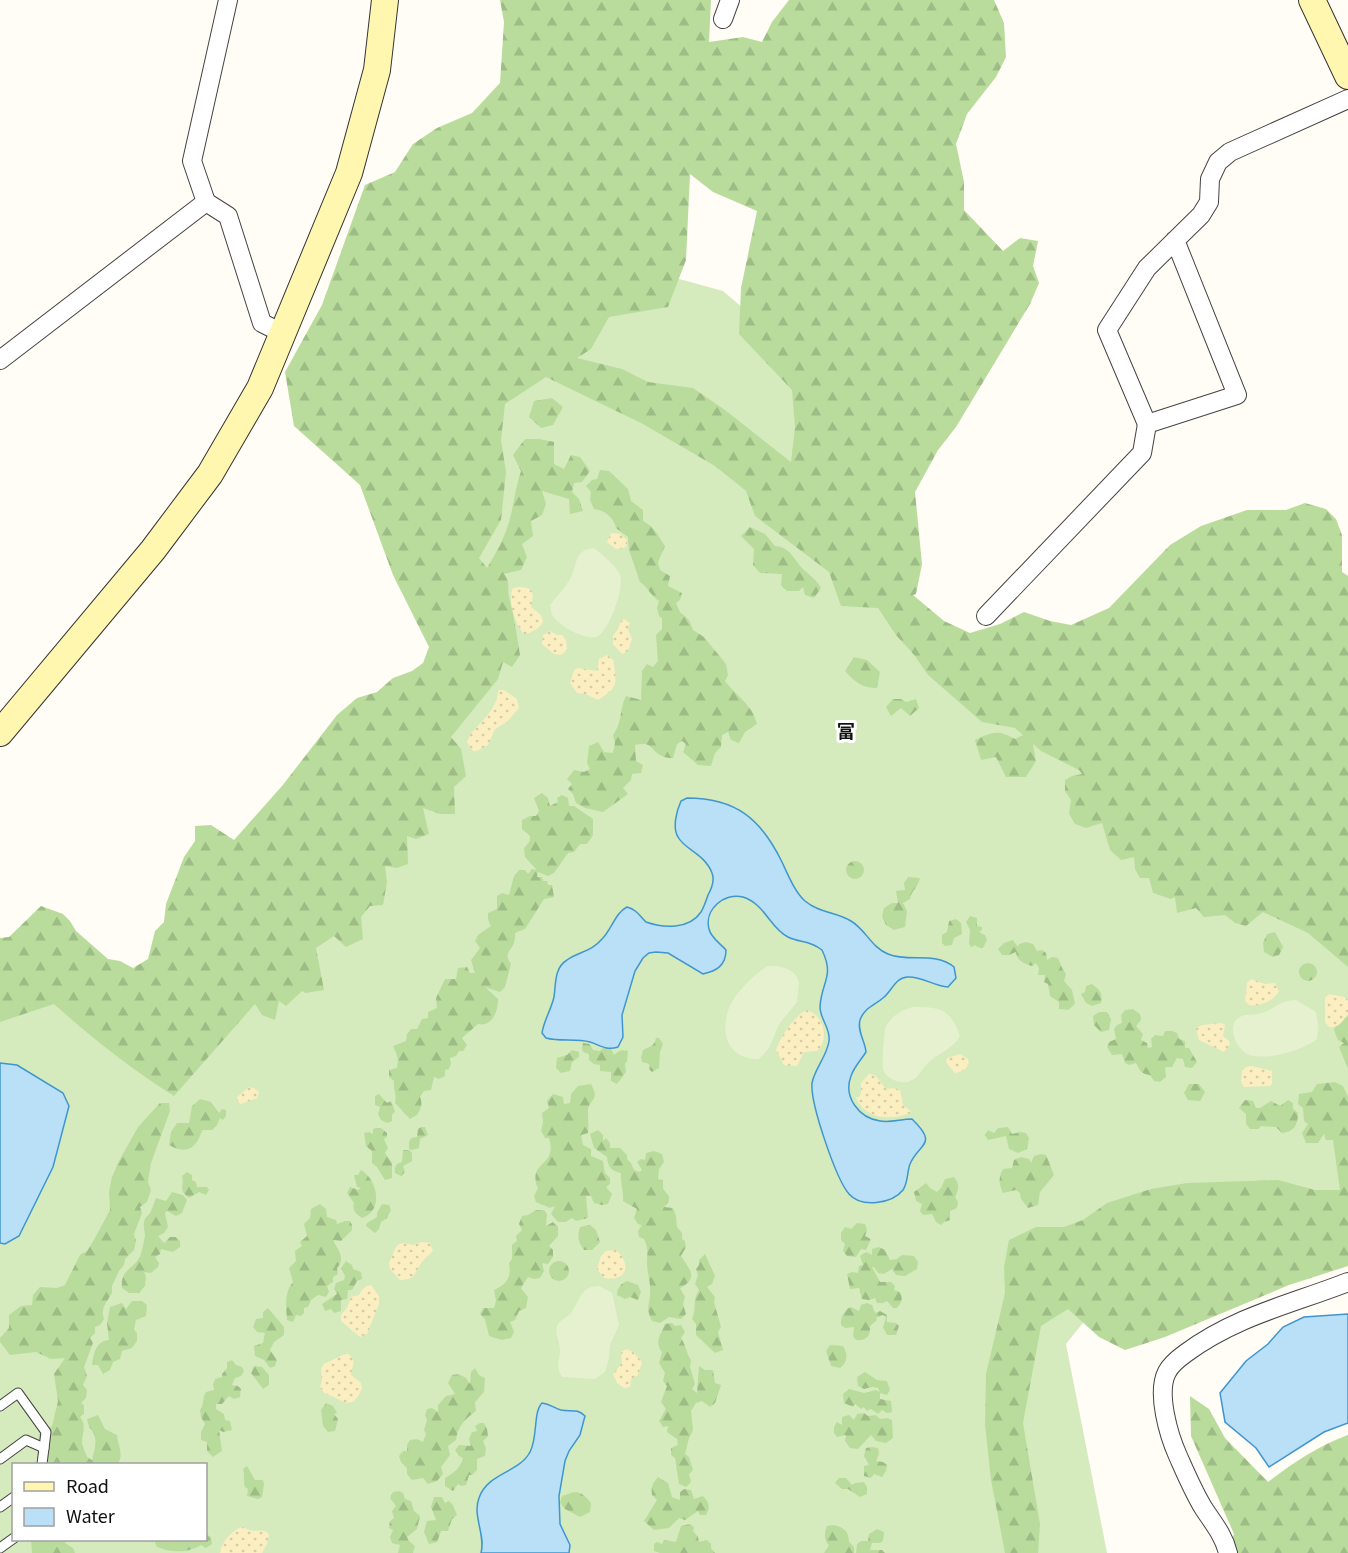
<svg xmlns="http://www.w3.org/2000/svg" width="1348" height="1553" viewBox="0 0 1348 1553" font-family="Georgia,'Noto Sans JP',serif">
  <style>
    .grass { fill: #d5ebbd; fill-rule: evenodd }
    .forest { fill: url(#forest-firs); fill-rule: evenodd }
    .sand { fill: url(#sand-dots) }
    .pitch { fill: #e6f2cf }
    .water { fill: #b9e0f7; stroke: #3f96cf; stroke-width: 1.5 }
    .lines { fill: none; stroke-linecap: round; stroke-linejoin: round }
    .lane-casing { stroke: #444; stroke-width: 11 }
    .street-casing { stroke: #444; stroke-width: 20 }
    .secondary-casing { stroke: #333; stroke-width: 28 }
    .lane { stroke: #fff; stroke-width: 9 }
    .street { stroke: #fff; stroke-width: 18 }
    .secondary { stroke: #fff6b0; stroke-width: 26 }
    .labels { text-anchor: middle; stroke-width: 6; stroke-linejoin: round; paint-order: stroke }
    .quarter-label { font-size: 18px; font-weight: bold; fill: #111; stroke: #fff }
  </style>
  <defs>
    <pattern id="forest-firs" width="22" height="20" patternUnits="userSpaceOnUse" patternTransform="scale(1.5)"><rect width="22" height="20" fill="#b9dc9c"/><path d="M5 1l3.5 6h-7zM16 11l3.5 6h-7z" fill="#9ebc85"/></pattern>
    <pattern id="sand-dots" width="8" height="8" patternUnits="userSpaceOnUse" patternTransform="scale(1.5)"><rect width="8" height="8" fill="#fbeec1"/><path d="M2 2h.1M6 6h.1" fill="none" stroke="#d6cba5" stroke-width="1.8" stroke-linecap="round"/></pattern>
  </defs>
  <rect width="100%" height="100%" fill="#fffdf5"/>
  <path class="grass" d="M574,250L723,291L887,431L856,562L1348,949V1221L1144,1247L1066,1344L1107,1553H0V971L163,1016L471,658L349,397ZM14,1464H206V1540H14Z"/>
  <g class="forest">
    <path d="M500,0H711L709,42L743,37L762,42L772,22L789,0H994L1004,23L1006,57L996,77L967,114L956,144L964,182V210L1003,251L1020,238L1038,241L1033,266L1039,283L1030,304L956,427L938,450L915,492L922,564L916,594L913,595L944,621L970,633L1000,624L1024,612L1050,621L1071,625L1109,608L1170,545L1201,526L1247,510H1286L1305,503L1326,509L1336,519L1342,535V572L1348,576V967L1308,933L1263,912L1246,926L1235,923L1225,915L1204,917L1196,908L1177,913L1175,897L1171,899L1153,893L1149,878H1140L1135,869L1134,857L1121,860L1110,850L1102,823L1086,828L1075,824L1069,814L1071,800L1065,791V780L1072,776L1082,774L1079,770L1041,751L1033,744L1036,761L1026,777H1006L996,757L981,760L975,740C992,732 997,729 1015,739L1023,735L1015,728L982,722L928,675L915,656L896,635L878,608L841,606L829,572L755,516L746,491L715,466L643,424L546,377L505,404L501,440L506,472L501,520L479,558L487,568C496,553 504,539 509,522C514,505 515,488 521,471L513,455L525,439H539L554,442V464L564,469L571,455L580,457L590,471L582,482L574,483L572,492L579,499L583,511L570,514L569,499L542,491L546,504L542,515L531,521L533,536L522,544L527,557L521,570L504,574C511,583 507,586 509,597C514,616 517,635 520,655L512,667L503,662L498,679L451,737L461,749L466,776L454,787L455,814H440L423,808L429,834L416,839L407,836L408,864L397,868L385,866L387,882L383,905L370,906L361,917L363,939L346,947L334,936L316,948L324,990L306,993L302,991L286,1006L279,1001L275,1020L262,1015L255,1004L174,1096C131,1069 92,1038 54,1004L0,1022V938L9,937L41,906L63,914L70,921L76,931L108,959L120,961L133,968L148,959L155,931L164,922L166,904L184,857L195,841V826L211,825L234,840L282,786L337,715L357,698L377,692L393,678L412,671L423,663L429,647L393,575L360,485L294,426L285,372L322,305L365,185L395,172L413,144L437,128L472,113L500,83L504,22ZM690,174L713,192L757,211L741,288L739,334L792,390L795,427L791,462L725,410L693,388L648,382L622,369L577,358L591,349L609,317L668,307L686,260Z"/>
    <path d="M552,398L563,407L553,425L541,428L529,417L534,401Z"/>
    <path d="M600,470L609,471L628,489L631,501L643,510V521C655,527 658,536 665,546L658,562L660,570L670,576L668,586L682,593L680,600L676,603L680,612L689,620L693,630L704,637L726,664L728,675L725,681C737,697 752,704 757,724L745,732L739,743L731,740L728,732L722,735L721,747L715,753L711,766L698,765L683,752L686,744L682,741L677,744L673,758C670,758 666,758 662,756C649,750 654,741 635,745L636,761L643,765L641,773L632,774L631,780L623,788L628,794L603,812L585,808L576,803L573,794L568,789L572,784L567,779L574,770L584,772L590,769L587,763L589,746L598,742L604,752L613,753L615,743L613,735C623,721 619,710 626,696L641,700L642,671L647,664L653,667L658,661L656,635L662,629V618L659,616L657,608L659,601C650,595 648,587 640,582L629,550L628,537L616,528C614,518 605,510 594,509L590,500L591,492L586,486L592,480L597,479Z"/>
    <path d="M750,527L765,534L775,546C789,547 793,557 801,567C808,575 815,577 821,588L814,598L805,595L803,587L799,591H787L781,585L782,574L760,573L753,565L754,549L741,536Z"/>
    <path d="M854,657L867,660L880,672L877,688C862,688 855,682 845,671Z"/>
    <path d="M893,699H901L906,702L916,699L919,708L910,716L901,708L891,716L886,707Z"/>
    <path d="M542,793L548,798L550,806L558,802L557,798L562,795L568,798L569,806H574L593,819V835L587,844H580L574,852L568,853L554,873L548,876L538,872L537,877H542L543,881H547L548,885H552L554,897L544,899L525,929L515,933C515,937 515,940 514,943C511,952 503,952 511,964L505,987L500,992L485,987L498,999C498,1012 492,1027 478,1024L462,1038L467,1045L463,1051H459L456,1056L450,1058L451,1064L449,1069L445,1070V1076L439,1079L434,1077L431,1090L424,1091L420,1097C423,1103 421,1109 417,1115L410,1119L395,1103C397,1094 393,1090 394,1081L389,1077V1070L397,1068C399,1058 397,1055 393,1046L406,1041L407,1034L411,1029H417L422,1019L428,1018V1012L437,1008L436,998L445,979H456L458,968L467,967L470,973H475L471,960L480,948L475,941L478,935L491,926L488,919V913L497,909V896L502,893L509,895L514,876L519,870H525L528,874L532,869L537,870L525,857L524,848L530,841V836L522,829V820L530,816H536L539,811L534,798Z"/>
    <circle cx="855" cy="870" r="9"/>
    <path d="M908,877L920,878C918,887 911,891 910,899L903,903L907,911L905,927L894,930L886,925L882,916L884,908L892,903H898L896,891L905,890L904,883Z"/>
    <path d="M970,916L977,918V926L982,927V930L979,932L985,935L987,940L983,948L977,947L976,945L971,947L969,944L970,930L966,922Z"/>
    <path d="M956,919L961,923L962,934L954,938L952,945L945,946L942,943V935L947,932L949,921Z"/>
    <path d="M1275,932L1283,947L1279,955L1273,957L1264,952L1263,943L1267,934Z"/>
    <path d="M1013,940L1018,947L1019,944L1026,942L1033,944L1037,951L1042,950L1046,953L1047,960L1052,957L1058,958L1063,970L1066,974L1064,981L1072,990L1075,1004L1068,1010L1059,1009V1002L1050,996L1048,984L1044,982L1045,975H1038L1039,968L1036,963L1032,966C1023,963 1017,961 1016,952L1009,955H1002L998,949L1004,943Z"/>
    <circle cx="1308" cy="972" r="9"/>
    <path d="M1092,984C1100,990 1103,993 1101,1003L1092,1006L1086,1003L1081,994L1085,992L1086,986Z"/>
    <path d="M1133,1009L1140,1014L1141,1020L1136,1026L1143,1034L1141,1040L1147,1043L1148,1048L1152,1047L1151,1039L1155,1035L1163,1036L1165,1031H1172L1177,1033L1179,1039L1185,1041V1048H1189L1197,1062L1192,1068L1185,1067L1183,1059L1177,1058L1172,1067H1165L1166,1077L1160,1082L1154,1081L1150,1075C1141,1074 1140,1071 1136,1063L1129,1065L1125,1063L1122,1054L1112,1055L1107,1047L1109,1042L1116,1039L1114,1029L1117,1025L1122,1023L1121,1015L1125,1010Z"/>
    <path d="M1099,1012H1107L1111,1019L1109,1030L1101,1032L1094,1025L1093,1016Z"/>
    <path d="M1348,1016V1069L1339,1047L1344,1043L1338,1040L1334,1030L1338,1021Z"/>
    <path d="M656,1038H659L663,1044L660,1052L659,1068L652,1072L649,1069V1064L642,1062L641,1058L643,1050C650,1046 654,1047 656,1038Z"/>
    <path d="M583,1043L590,1044L593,1050L600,1051L605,1046H610L614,1055C618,1051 622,1049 628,1051L627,1061L625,1064L626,1072L617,1084L611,1081V1072L600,1071V1065L594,1064L589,1060V1054L583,1052L582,1048Z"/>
    <path d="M572,1050L579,1052V1057L572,1062L570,1071L561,1073L556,1068L557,1058L567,1055Z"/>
    <path d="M1335,1082L1343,1086L1348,1097V1266L1289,1285L1165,1337L1125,1350L1099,1337L1068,1309L1041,1326L1023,1423L1040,1524L1038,1553H1005L991,1480L985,1424L986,1374L1005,1293L1004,1267L1009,1240L1036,1227H1064L1083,1220L1107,1203L1151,1189L1187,1183L1278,1180L1315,1190H1340L1333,1140H1326L1324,1134L1318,1143H1306L1302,1133L1308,1124L1304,1121L1303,1108L1298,1104L1299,1094L1312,1092L1317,1084Z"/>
    <path d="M591,1084C601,1102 588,1098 588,1112C588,1120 589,1125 588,1133L581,1135L583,1145L591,1149V1156L603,1161L605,1173L610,1178V1184L606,1187L612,1194L608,1204L602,1205L594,1203L591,1196H586L588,1218L576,1221L572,1218L566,1222H558L551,1214L555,1206L550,1208L536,1202L534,1196L538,1188C527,1160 558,1168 549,1138H545L541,1131L543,1122L542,1113L549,1108L547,1101L553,1094L563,1097L564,1104L570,1103L571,1094L578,1086Z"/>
    <path d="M1189,1084H1199L1205,1092L1200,1101L1188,1100L1184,1093Z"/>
    <path d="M379,1094L387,1103L391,1101L395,1111L392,1115V1121L387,1123L381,1120L378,1114L380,1107L375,1105V1096Z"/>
    <path d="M200,1099L211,1102L219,1113L222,1109L226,1110V1116L223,1120L220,1118L217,1125L212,1130H203C200,1134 199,1140 196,1143C189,1153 177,1150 169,1145L171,1132L177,1123H189L192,1106Z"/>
    <path d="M1245,1100L1253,1101L1256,1108H1260L1271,1101L1280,1106L1288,1100L1293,1103V1109L1298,1113C1298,1125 1294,1132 1282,1133L1276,1127L1261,1126L1258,1129H1250L1246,1124V1114L1239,1108Z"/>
    <path d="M160,1103H169L170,1111L151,1163L148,1182L151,1190L147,1202L140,1207L142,1213L134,1234L136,1241L134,1250L125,1259L124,1265L119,1271L112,1286V1293C107,1302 100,1308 104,1319L100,1325L95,1327V1333L90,1338L93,1343L84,1367L87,1376L83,1385L87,1390L86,1398L81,1403L84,1405V1414L80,1417C87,1425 82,1433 82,1442C82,1446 86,1453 87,1457L92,1460C95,1448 99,1436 89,1427L87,1419L98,1415L105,1429L117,1435C118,1446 124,1453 118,1464H37L39,1434L52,1426L58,1401L54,1374L65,1358L51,1359L36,1352L10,1355L0,1342V1338L9,1328V1315L21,1306L32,1305L33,1295L40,1287L57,1288L65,1285L80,1255L87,1251L95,1238L110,1210L109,1192L112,1177L119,1161L138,1127Z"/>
    <path d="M421,1127H425L428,1135L420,1139L419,1148L412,1150L409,1149V1142L411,1138L417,1137L418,1129Z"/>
    <path d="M1008,1127L1012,1134L1020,1132L1026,1133L1029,1138L1027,1149L1018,1153L1009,1149L1006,1136L988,1140L985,1135L988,1130L994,1133L998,1128Z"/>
    <path d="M376,1128H381L387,1133V1137L384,1139L388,1148L385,1153L392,1163V1178L385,1180L377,1167L372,1163V1151L366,1146L364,1133L369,1132L373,1134V1129Z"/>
    <path d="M598,1130L603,1135V1141L606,1138L610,1143V1148H620L627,1155V1159L631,1163L634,1170L639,1172L642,1170L637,1162L641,1159L645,1160L646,1153L654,1151L662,1154L664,1162L659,1169L658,1179L663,1180V1189L669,1196V1201L664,1207L673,1208L676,1216L677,1227L682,1233V1239L685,1241L686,1247L681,1256C689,1269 700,1278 680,1288L685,1297L683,1304L686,1314L681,1319L669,1317L660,1323L652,1321C645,1307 650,1306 650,1293C651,1282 647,1273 647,1263C647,1252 649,1250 644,1239L639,1237L638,1231L642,1225L638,1224L634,1218L637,1209L623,1201C624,1191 620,1184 621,1173C611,1171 608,1167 607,1157L594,1148L590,1134Z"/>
    <path d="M403,1150H409L412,1153V1161L403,1166L405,1172L401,1176L395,1173C394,1166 396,1164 402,1162Z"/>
    <path d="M1041,1154L1046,1155L1054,1175L1040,1192L1038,1205L1028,1208L1021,1199L1020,1193L1016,1190L1003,1193C999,1184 998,1178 1003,1169L1012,1168L1014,1160L1021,1157L1029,1159L1031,1163L1034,1156Z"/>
    <path d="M361,1170C378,1180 384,1211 362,1218C356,1214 352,1211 354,1203L347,1193L350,1187L358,1190L361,1188L357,1187L354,1175H358Z"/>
    <path d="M187,1172L192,1175V1180L196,1182L197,1187H207L209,1190L206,1195L199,1192L189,1198C177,1188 185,1187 182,1176Z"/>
    <path d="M954,1177C960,1184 959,1189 955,1197L958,1202L957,1208L950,1211V1220L944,1222L941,1225L936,1222L932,1214L923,1215L920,1211L922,1204L916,1201L914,1192L926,1183L930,1188L937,1192L941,1188L945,1179Z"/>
    <path d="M172,1192L183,1195L187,1200L182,1213L176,1216L167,1211L165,1213L168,1227L164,1233L158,1236L164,1243L170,1237H176L180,1241V1247L173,1252L161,1249L160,1254L155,1257L159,1263L158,1267L151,1273L144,1272L146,1277L145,1286L139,1293H129L122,1288C120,1268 135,1270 141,1254C142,1250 144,1241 145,1236C145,1231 143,1227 144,1222C145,1216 149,1216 151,1211C153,1207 154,1202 156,1198L166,1201Z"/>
    <path d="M320,1204L326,1209L327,1217L336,1220L337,1224L345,1221H350L352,1225V1230L341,1241L333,1240C338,1250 346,1258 337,1268L338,1274L333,1277V1282L327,1286L329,1292L326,1297L318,1295L311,1300L308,1307L304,1308V1313L301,1316L296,1315L293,1322L287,1320C286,1307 284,1292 293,1282L289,1268L296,1261L295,1251L302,1246L300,1242L307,1236L304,1224L310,1218L311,1209Z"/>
    <path d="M382,1204L389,1205L391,1210L387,1218L381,1222L379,1229L375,1233L366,1226L367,1223L377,1217V1213Z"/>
    <path d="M536,1210H544L547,1214L546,1226L553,1222L558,1227V1236L549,1246L553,1250V1257L548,1264L542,1263L544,1271L540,1278L534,1279L528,1277L521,1288L528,1297L526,1308L519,1311L515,1320L510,1322L514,1332L511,1338L502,1340L489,1336L485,1319L480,1314L483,1308H494L496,1301L494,1290C506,1285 512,1277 509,1263L512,1259V1245L517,1241L516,1236L522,1230L519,1224L522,1216L528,1215Z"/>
    <path d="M857,1223L865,1224L867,1230L865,1236L871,1239L866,1250L861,1249L856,1257L847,1256L843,1251L845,1244L841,1240V1233L845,1227L851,1229Z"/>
    <path d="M590,1225L596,1230L600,1242L592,1250H584C578,1242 577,1237 580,1227Z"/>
    <path d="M879,1247L885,1250L890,1260L897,1259L902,1255L914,1256L918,1262L917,1269L905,1276L896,1275L892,1269L884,1274L878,1273L874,1267H872L880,1282H891L895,1286L894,1290L900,1292C903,1299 902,1302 897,1308H893L887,1301L883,1303H877L875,1298L869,1300L862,1299L859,1288L850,1289L847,1274L852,1272L858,1273L859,1266L863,1265L860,1256L866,1252L872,1255V1249Z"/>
    <path d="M705,1254L715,1276L712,1284L707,1287L715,1297L714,1302L721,1327L718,1332L723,1350L715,1353L696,1335V1324L692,1319C697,1309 692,1299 699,1290L695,1284L698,1275L696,1269L699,1265V1260Z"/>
    <circle cx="559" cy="1271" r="10"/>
    <path d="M346,1261L352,1265L353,1269L361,1272L362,1279L357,1281L352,1290H348L347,1299L341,1300V1311L334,1313L331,1309L325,1311L322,1304L337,1294L334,1289L336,1283L344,1280L345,1276L341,1268Z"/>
    <path d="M627,1281L638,1285L641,1292L638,1300L630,1297L625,1299L617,1295C618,1287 620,1284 627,1281Z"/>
    <path d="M142,1301L147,1305L146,1316L136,1320L134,1330L137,1333V1341L132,1348L122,1351L120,1359L113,1362L110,1370L103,1374L98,1365H92C94,1354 95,1341 109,1340L107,1323L110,1307L122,1303L126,1309L132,1301Z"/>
    <path d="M867,1303L872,1305L875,1313L880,1311L887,1315V1322L896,1323L899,1326L896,1335H887L883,1327L886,1318L883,1315L876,1318L877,1320L870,1326C871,1336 866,1341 856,1340L853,1336L854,1327L845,1328L841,1325C840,1318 844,1310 851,1307L859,1311L861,1305Z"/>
    <path d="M268,1308L284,1327V1335L274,1342L270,1350L277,1360L275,1366L270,1368L264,1360L255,1356L254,1346L263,1343L265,1333L257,1332L253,1327L256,1319L263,1318V1312Z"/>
    <path d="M672,1323L675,1326L681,1325L685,1332L681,1338C686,1345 686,1353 691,1360L690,1367L695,1384L692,1389L697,1393L699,1366L705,1370H713L715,1383L721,1385L715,1403L710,1407L702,1401L696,1403L691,1411L693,1430L689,1438L685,1454L689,1457L693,1470L689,1474L691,1482L686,1487L679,1484L675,1458L671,1455V1448L678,1445L677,1439L667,1432L668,1426L663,1427L659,1421L666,1409L661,1402L667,1386L663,1381L665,1373L659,1363L662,1352C654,1342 661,1334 665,1324Z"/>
    <path d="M830,1345L843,1346C848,1354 848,1362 840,1368L831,1366L826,1351Z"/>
    <path d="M232,1360L236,1365L242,1367L244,1371L241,1376L235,1378L232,1385L238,1386L241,1389L240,1397L234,1399L229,1396L222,1404H216V1409L224,1414L225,1420L230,1421L232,1430L223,1432L219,1430L222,1451L213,1457L207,1451V1442L201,1440V1432L205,1424L201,1417L200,1410C205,1403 202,1398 206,1392L214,1390L213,1384L215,1379L222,1377V1374L227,1368V1362Z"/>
    <path d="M254,1366L262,1367L269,1375V1385L263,1389L251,1373Z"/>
    <path d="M475,1368L479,1375L485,1378L484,1392L475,1402L476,1411C465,1419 458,1426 456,1440L448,1446L450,1455L441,1467L443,1474L437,1481L428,1484L423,1478L412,1480L407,1474V1468L401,1462L399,1456L403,1451H407V1445L410,1440L417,1439L423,1442L426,1434L424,1430L427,1420L425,1415L427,1409L432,1408L438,1412V1405L446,1396L455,1394L448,1383L452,1375L459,1374L466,1378L470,1384L471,1372Z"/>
    <path d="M865,1372L877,1380L887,1381L890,1390L887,1395L880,1393V1399L891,1401L892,1412L887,1413L882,1410L878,1414L871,1409L867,1411L864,1407L861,1409L855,1404L853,1407L844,1403L843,1394L849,1389L864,1393L876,1390L880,1392L878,1388L872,1387L864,1389L858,1386L857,1377Z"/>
    <path d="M1190,1396L1209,1409L1225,1438L1268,1482C1293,1463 1318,1446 1348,1435V1553H1226L1234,1534L1191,1436Z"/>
    <path d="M326,1403L333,1406L337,1413L334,1414L338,1419L335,1431L328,1432L323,1426L321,1410Z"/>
    <path d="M864,1413L868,1416L876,1415L880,1419L887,1418L892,1420L893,1438L886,1443L876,1441L871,1435L858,1449L850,1448L845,1441L846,1435L837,1437L834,1433V1427L837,1422L842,1425V1417L849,1415L854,1420L857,1414Z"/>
    <path d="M480,1423H484L487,1429L488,1436L483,1441L486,1448L485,1456L477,1459V1470L472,1475H469L466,1485L461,1486L458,1484L453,1491L445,1486V1478C453,1474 461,1467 463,1458L459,1456L455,1450L459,1445L471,1446L469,1439L472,1432L477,1431L475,1426Z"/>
    <path d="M872,1447L878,1448L879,1454L876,1461L883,1462L887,1465L886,1471L882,1477L874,1474L871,1478L864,1476V1466L869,1465L864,1456L866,1448Z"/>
    <path d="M247,1466L255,1480H263L264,1484L262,1497L258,1499L247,1496L248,1489L245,1487C243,1481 245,1475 243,1469Z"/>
    <path d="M658,1477L668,1483L672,1497L680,1500V1492L684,1489L691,1490L694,1499L703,1496C709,1503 711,1506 706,1515H700L698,1511L685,1520L679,1518L669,1528L654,1530L644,1521L657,1500L652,1495C651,1487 652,1484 658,1477Z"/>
    <path d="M839,1478H846L852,1485L855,1483L864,1482L867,1487V1494L860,1497L848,1489H842L835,1483Z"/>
    <path d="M399,1491L403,1493L405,1499L411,1501L414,1511L420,1516L417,1529L407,1537L409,1541L415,1546L413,1553H398L400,1545L392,1543L390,1537L393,1530L389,1528L390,1521L394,1518L392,1511L396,1506L390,1498L393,1492Z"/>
    <path d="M574,1492C582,1492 585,1496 591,1503L590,1512L580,1517L565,1509L560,1503L562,1496Z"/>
    <path d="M434,1497H442L445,1503L449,1501L453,1505L457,1515L452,1519L448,1531H441L437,1542L429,1544L424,1532L427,1521L436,1520L431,1507Z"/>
    <path d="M690,1524L694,1527L693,1531L698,1537L699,1542L707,1540L711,1544V1548L715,1553H660L654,1551V1544L657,1542L662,1544L664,1540L676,1542L681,1526Z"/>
    <path d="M832,1525C842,1526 849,1530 849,1542L854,1547V1553H824L829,1545C824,1541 824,1532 827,1526Z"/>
    <path d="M877,1529L884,1532L883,1541L879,1543H872L870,1550H882L885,1553H856L857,1544L861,1541H868L869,1534Z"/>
    <path d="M206,1534L211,1537L212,1544L206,1548L201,1545C189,1553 171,1553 157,1547L154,1540H206Z"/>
    <path d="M31,1540H67L65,1543L73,1548L75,1553H32Z"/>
  </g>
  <g class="sand">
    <path d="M611,533L620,534L627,540V545L624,548L616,549L607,542Z"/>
    <path d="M518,587C537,587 533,595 531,607L541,615L543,622C539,629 532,633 524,634C515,624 507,600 513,588Z"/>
    <path d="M624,619L630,623L628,629L632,639L628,651L622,654L613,644V636L618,629L621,621Z"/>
    <path d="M550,631L557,635H562L566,640L567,650L561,655L554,654L542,644L543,635Z"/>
    <path d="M607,655L614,661C615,683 621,686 598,700L585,694L577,693L570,683L574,670L578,668L597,671L599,659Z"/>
    <path d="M499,690H504L517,699L519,708L507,722L495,729L488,745L477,751H473L467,742C472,727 488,719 494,705C497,700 497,695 499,690Z"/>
    <path d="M1251,979L1265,984L1275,983L1279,991C1274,1001 1260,1007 1249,1005L1245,1001L1247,983Z"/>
    <path d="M1329,994L1344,997L1348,1000V1014C1343,1021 1338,1029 1329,1027L1325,1022V998Z"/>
    <path d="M806,1010C824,1014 830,1039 817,1051L804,1052L797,1066L784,1065L776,1050C781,1036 793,1018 806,1010Z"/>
    <path d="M1221,1023L1225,1025L1223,1036L1229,1041L1230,1045L1224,1052L1199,1040L1196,1028L1202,1025Z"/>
    <path d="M960,1054L968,1059C971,1067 962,1072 955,1073L946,1062L947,1058Z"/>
    <path d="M1252,1066L1272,1071V1084L1270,1086L1244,1087L1241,1082L1242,1071L1246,1067Z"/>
    <path d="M869,1074L875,1075L886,1089L893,1088L900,1090L903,1105L911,1111L910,1113C891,1121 864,1119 856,1097H859L861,1094V1083Z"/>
    <path d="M249,1087L254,1088L259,1092L257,1098L241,1104L238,1102L237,1097Z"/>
    <path d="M422,1242L430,1243L433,1251C430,1254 425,1258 422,1262C415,1271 415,1281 400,1280L390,1269L389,1263L396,1247L399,1244L405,1243L413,1245Z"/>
    <path d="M616,1250C632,1264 627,1282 604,1278L597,1269L601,1256L606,1251Z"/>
    <path d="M371,1285L379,1296V1304L367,1334L360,1337L341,1321V1315L347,1308L351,1297L359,1295L364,1287Z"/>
    <path d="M627,1349L633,1352L642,1362L638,1375L631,1379L630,1387L624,1388L617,1383L613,1374L622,1363L621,1352Z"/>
    <path d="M347,1353C358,1361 352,1365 351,1375L361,1383L362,1388C356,1403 350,1407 336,1398C328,1394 324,1395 320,1387L322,1381L321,1369L324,1364Z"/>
    <path d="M242,1527C246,1528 250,1531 254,1531C261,1531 263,1529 269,1534L267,1544L262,1553H220C221,1543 232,1530 242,1527Z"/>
  </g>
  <g class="pitch">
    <path d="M594,548C603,556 615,564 620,575C625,587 608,634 596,637C585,640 556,625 552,614C551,614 551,606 550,605C557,596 566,587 571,577C578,563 574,550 594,548Z"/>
    <path d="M768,966H777L788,969L795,974L799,982L797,1002L779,1024L769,1048L759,1059C730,1059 720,1037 728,1011C733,995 754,974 768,966Z"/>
    <path d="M1296,1000L1316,1012L1318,1026L1317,1039C1304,1050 1260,1064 1244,1052C1234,1044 1227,1024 1240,1017C1246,1013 1255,1016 1262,1013C1275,1009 1278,1001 1296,1000Z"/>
    <path d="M913,1007C940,1007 951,1009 960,1036C953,1049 940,1052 929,1062C922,1068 920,1077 910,1081C901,1085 887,1079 883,1070C882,1066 884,1033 885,1029C890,1016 902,1010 913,1007Z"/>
    <path d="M599,1286L612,1293L619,1325L610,1345L609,1358L605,1372L595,1379L562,1377C555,1364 560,1362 560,1350C560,1342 555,1335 557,1326C559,1320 567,1318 571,1313C580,1301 580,1286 599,1286Z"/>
  </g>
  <g class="water">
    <path d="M687,798C736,798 761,819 782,862C788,875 795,892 805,901C819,913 837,912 851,921C866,930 871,947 888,954C909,963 935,951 954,967L956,978L948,987C933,986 922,976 907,977C895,978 892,991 883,998C875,1005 864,1008 860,1020C857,1031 865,1041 866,1052C861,1060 854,1067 851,1076C843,1097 859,1118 880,1121C891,1123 901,1119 912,1119C939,1145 919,1143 910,1164C907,1172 908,1183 903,1190C892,1204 861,1208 849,1194C836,1179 810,1103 812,1083C815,1068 827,1056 829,1041C831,1029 820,1019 820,1007C821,982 835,977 822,950C809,940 800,943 788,937C770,928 765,904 743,897C724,892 704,910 709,929C711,938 720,943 726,950C726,966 716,971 703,974L668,953L656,952L649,953L643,958L635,971L622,1015L623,1037L618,1047C606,1051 600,1045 590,1042C576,1038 560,1042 546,1038L542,1033C544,1020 551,1010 554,997C556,984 554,968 567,960C580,951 591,952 602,939C612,929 615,913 627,907C637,910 639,915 646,922C663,928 689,930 701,912C704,907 706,901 708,895C712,888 715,881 712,873C705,854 685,850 678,837C672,827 677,810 681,801Z"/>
    <path d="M0,1063L17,1065L63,1093L69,1106L53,1167L19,1236L5,1244L0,1243Z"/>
    <path d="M1348,1314V1423L1324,1432L1269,1467L1256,1448L1225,1422L1220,1393L1246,1361L1268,1344L1283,1327L1304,1317Z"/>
    <path d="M542,1403C550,1404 554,1408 561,1410C571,1412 577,1408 585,1416L580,1435L569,1451L565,1461L559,1496L560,1524L570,1545L569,1553H481C486,1536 472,1515 479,1498C487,1473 519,1473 530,1452C538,1437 533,1412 542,1403Z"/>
  </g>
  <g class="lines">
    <g class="lane-casing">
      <g id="lane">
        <path d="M0,1406L18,1393L46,1432L42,1464"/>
        <path d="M0,1459L26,1440L44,1448"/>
        <path d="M0,1507L14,1497"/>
        <path d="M0,1548L14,1538"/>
      </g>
    </g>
    <g class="street-casing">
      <g id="street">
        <path d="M228,0L192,161L206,202L228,216L262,323L282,333"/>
        <path d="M723,19L730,0"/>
        <path d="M1175,240L1237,395L1147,424L1107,330L1147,268L1201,215L1209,202L1210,179L1218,162L1230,152L1348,99"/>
        <path d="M0,360L206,202"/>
        <path d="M986,616L1142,453L1147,424"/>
        <path d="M1228,1553C1224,1536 1214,1524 1204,1509C1194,1493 1186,1474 1178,1456C1169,1436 1156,1393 1167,1372C1171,1364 1179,1358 1186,1353C1236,1316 1292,1304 1348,1282"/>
      </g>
    </g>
    <g class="secondary-casing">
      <g id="secondary">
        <path d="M1312,0L1348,76"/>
        <path d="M0,733L153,550L210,474L260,388L349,173L377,70L385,0"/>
      </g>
    </g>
    <use href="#lane" class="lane"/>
    <use href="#street" class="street"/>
    <use href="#secondary" class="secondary"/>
  </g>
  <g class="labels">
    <g class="quarter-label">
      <text x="846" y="738">富</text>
    </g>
  </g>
  <rect x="12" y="1463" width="195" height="78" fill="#ffffff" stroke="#a0a0a0" stroke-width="1.5"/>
  <rect x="24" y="1482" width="30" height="9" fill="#fff6b0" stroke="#a0a0a0" stroke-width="1.5"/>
  <text x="66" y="1493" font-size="18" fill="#111111">Road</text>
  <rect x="24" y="1508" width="30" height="18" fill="#b9e0f7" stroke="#a0a0a0" stroke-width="1.5"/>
  <text x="66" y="1523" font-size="18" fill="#111111">Water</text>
</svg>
